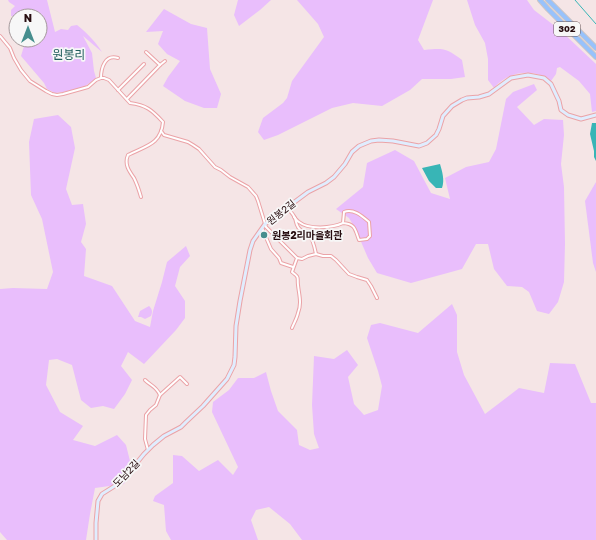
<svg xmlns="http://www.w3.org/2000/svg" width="596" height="540" viewBox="0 0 596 540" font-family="'Golos Text','Noto Sans KR',sans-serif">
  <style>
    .green { fill: #e9befc }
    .water { fill: #38b5b6 }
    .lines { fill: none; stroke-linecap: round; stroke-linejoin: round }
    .stream { stroke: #38b5b6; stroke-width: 1 }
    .street-casing { stroke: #eba3a7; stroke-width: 4 }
    .secondary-casing { stroke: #eba3a7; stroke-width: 5 }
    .highway-casing { stroke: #cbc5c6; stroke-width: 6 }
    .street { stroke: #fff; stroke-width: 2 }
    .secondary { stroke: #e0edfe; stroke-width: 3 }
    .highway { stroke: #98c2fb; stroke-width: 4 }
    .poi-dot { fill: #468e8e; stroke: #f7f7f7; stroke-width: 1.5 }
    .labels { text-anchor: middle; stroke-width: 3.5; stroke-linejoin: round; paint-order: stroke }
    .shield { fill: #f7f7f7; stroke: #655355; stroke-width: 1 }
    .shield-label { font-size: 9px; font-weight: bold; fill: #270d10 }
    .street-label { font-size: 10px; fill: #270d10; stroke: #f7f7f7 }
    .poi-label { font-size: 10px; font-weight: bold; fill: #270d10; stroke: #f7f7f7; text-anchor: start }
    .quarter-label { font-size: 12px; fill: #225d5d; stroke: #f7f7f7 }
  </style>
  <rect width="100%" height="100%" fill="#f5e5e6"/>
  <g class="green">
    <path d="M8,0H47L55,32L61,29L68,30L71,26L77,25C87,33 95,41 102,52L83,36L92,53L94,71L96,78L84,87L63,92L55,93L47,89L44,83L21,56L24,46L20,40H40V16H16V17L11,16V10L15,6L9,2Z"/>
    <path d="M238,0H271L260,10L239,26L234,15Z"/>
    <path d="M297,0H433L418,40L424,50C444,48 446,48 462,60L465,77L451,79H422L410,90L382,106L353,103L332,108L278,135L264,140L258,132L263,118L283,103L287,98L292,81L324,37L318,24Z"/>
    <path d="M467,0H527L534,10L560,30L596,64V111L592,112L590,94L579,81L560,67L557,68L556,74L551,81C547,79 544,76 540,75C523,69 505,75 494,88L488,80V59L485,43L475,25Z"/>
    <path d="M164,9L191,24L207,28L210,69L221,94L217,108H204L185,101L163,86L168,77L180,61L167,54L158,44L163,31L146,32Z"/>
    <path d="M534,84L537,90L517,107L534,125L544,119L563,120L564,135L561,164L564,187L565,244L564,282L558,302L549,314L537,311L529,292L522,287L507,286L494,269L488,244H476L462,269L411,283L377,273L368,258L356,230L349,218L336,209L363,187L367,163L395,150L414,161L423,178L431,193L450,199L445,178L466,167L489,162L496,149L506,99L513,92Z"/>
    <path d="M58,115L71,127L75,148L66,189L72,205L83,204L86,224L81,242L86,249L84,276L112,286L135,321L150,327L153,311L162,282L167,262L186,246L190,256L180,267L175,286L185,301V318L176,330L144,364L128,352L121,366L132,380L125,394L114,409L103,406L91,408L81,400L72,365L57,359L49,360L46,385L60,412L83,426L73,440L95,446L117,435L126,445L131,465L124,484L95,488L90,514L86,540H7L0,532V289L13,288L47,289L53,272L42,219L31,195L29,142L34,119Z"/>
    <path d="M596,182V272L593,263L585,201Z"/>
    <path d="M452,304L457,315V352L464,375L485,414L519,388L544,393L550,363L575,364L591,403H596V540H302L290,524L269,507L256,510L251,520L258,540H171L166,531L164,505L153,501L155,496L173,483V455L182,456L199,471L218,460L233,475L238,467L212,412L213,402L229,390L238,378H254L266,372L271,391L278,411L297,430L299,445L310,450L319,448L314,434L312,405L314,356L334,359L347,350L358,365L348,377L354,404L364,415L378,410L382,386L378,371L367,338L371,325L380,323L418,333Z"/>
    <path d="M149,306C152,309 153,311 151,316L145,319L141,317H138L140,311Z"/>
  </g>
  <g class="water">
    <path d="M592,123H596V161L594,157V151L590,134Z"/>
    <path d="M440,164C442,171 445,180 442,188H436L429,181L422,168Z"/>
  </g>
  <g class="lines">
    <path class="stream" d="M575,0L596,24"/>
    <g class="street-casing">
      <g id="street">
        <path d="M0,36L10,48L14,58L21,70L30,81L46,91L52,94L57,95L63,94L88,87L96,80L101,78H104L109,80L130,103C146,105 152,110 163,122C161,145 145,146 128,155C124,164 129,171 134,178C137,184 139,190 141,197"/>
        <path d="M160,65L165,61"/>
        <path d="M101,78C101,68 105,54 118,58"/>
        <path d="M118,90L144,64"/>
        <path d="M127,99L160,65L146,52"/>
        <path d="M161,131L164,135L188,142L193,145L199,149L215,167L221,170L230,177L248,187L256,196L258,201L266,227L297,258L292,272C300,278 297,277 298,285C299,295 302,303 298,313C297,318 294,323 292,328"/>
        <path d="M287,207C290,211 293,214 295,218C296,221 296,224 298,227C300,231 305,232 308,234C312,237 315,249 316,254"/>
        <path d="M294,217C296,219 297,221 299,222C309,230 332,228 343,223L344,212C353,208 362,216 369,222L370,236L367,239L359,240C355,230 356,224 343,223"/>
        <path d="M262,228L271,249L279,258L281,263L293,267"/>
        <path d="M297,258L302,259L308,256L316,254L323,256H331L336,260L349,274L357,277L367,280L371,286L377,298"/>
        <path d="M145,380C151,386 156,386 160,395"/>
        <path d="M148,450L145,439L146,415L150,410L156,405L160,395L180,377L187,384"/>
      </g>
    </g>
    <g class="secondary-casing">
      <path id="secondary" d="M96,540V523L98,501L102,494L121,482L144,454L153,445L164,436L181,427L186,422L203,406L227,379L234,365L235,357L236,326L240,301L250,250L253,241L265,224L308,192L326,183L334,177L345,164L352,152L359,146L371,141L379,140L393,141L419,146L427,143L436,135L439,129L443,116L452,106L462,100L467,98L479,97L489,94L511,78L528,75L544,78L551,84L559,101L561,110L568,115L581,119L596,115"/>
    </g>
    <g class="highway-casing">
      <g id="highway">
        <path d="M540,0L548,9L596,57"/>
        <path d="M548,0L596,48"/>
      </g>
    </g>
    <use href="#street" class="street"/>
    <use href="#secondary" class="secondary"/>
    <use href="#highway" class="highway"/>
  </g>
  <circle class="poi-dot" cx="264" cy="235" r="4"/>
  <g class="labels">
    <rect class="shield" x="554" y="22" width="26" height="14" rx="3"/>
    <g class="shield-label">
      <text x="567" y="32">302</text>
    </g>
    <g class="street-label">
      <text transform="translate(281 212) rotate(-38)" y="4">원봉2길</text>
      <text transform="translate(126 473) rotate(-46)" y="4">도남2길</text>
    </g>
    <g class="poi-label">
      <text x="272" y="239">원봉2리마을회관</text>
    </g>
    <g class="quarter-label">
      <text x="69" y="59">원봉리</text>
    </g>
  </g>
  <g transform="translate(28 28)"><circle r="19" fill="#f7f7f7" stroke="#a4999b"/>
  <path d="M0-3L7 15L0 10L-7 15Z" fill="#468e8e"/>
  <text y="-6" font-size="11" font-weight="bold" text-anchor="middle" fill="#270d10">N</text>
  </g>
</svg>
